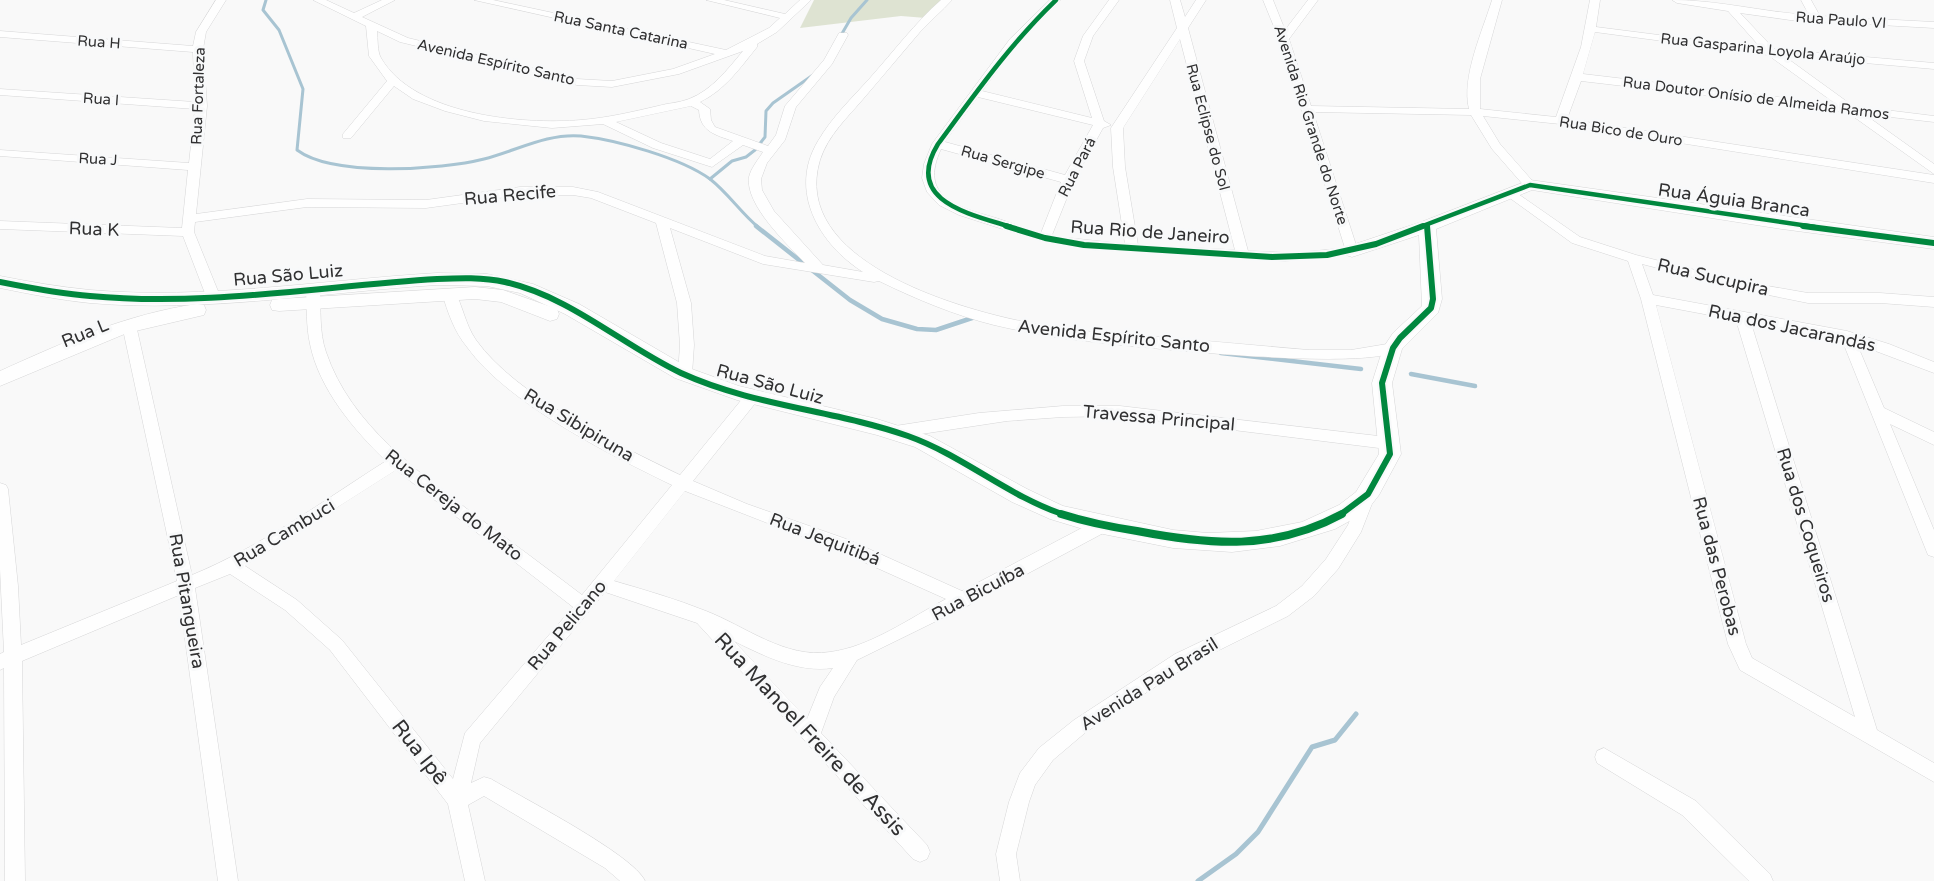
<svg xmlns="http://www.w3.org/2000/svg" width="1934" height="881" viewBox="0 0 1934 881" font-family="'Varela Round',sans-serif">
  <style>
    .green { fill: #dee3d2 }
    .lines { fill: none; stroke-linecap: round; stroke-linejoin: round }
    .stream-far2 { stroke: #a8c4d2; stroke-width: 3 }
    .stream-far1 { stroke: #a8c4d2; stroke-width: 4.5 }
    .stream { stroke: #a8c4d2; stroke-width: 5 }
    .street-casing { stroke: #d6d6d7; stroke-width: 1 }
    .secondary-casing { stroke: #d6d6d7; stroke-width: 1 }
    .street { fill: #fefefe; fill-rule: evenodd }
    .secondary { fill: #fefefe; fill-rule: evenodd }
    .cycleway-far2-casing { stroke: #f8f9fa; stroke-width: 8 }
    .cycleway-far1-casing { stroke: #f8f9fa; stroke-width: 10 }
    .cycleway-casing { stroke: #f8f9fa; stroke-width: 11 }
    .cycleway-far2 { stroke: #00873e; stroke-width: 4.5 }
    .cycleway-far1 { stroke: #00873e; stroke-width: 6 }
    .cycleway { stroke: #00873e; stroke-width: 8 }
    .labels { text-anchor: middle; stroke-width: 6; stroke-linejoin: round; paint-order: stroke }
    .far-street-label { font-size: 15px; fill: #303031; stroke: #f8f9fa }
    .street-label { font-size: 18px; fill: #303031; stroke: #f8f9fa }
    .near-street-label { font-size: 21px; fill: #303031; stroke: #f8f9fa }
  </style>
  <rect width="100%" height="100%" fill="#f9f9f9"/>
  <path class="green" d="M814,0H946L926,18L901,16L800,28Z"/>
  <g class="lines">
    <g class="stream-far2">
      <path d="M266,0L263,10L279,30L303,89L297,150C333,177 441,170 484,159C516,151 547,133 581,136C617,140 681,158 710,179C728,193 741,213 758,227"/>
      <path d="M840,37L851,18L867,0"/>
      <path d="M710,179L732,161L746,157L755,150L765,137L766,111L773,103L813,75"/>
    </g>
    <g class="stream-far1">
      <path d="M756,226L850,300L882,319L917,329L936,330L975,317"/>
      <path d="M1221,353L1361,369"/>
      <path d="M1411,374L1475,386"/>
    </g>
    <path class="stream" d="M1198,881L1236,854L1258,832L1312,747L1335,740L1356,714"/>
    <g class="street-casing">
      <g id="street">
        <path d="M216,0H226L206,32L203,49L207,106L196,214L307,199L426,200L520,187H573L598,192L765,256L805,263C787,244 745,205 749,177C751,168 758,160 763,152L743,145L712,167L653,148L603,124L552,128L484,121L445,111L413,99L394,86L351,138H343V134L387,81L369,56L366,26L313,0H326L354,13L382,0H395L362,17L408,38L577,79L612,81L673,69L715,54L474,0H493L726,50L769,28L780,18L706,0H724L785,14L800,0H811L777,32L757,44V47C740,68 725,90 700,102L710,109L711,120L715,127L768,146L776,135L785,106L824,60L839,33H847L848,35L832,64L796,107L785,140L767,163L761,179L762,190L774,211L823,265L863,272C819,244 788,191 818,141C832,117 852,98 870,78C894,51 915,23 941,0H952C942,11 930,21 920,32C901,54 883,76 864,98C848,117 828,135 820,160C790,260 955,308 1025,322C1069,331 1115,334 1160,337C1210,341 1259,346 1309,350H1351L1393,343L1400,348C1381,375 1105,344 1061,338C1039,335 1016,330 994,325C954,315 916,299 879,281L874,282L763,264L670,228L691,303L694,345L692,374L685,379L678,374L680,345L677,303L656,223L591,198L573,195H520L426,208L307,207L195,222L194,232L220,296L213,301L206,296L183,236L0,229V221L182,228L188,170L0,156V150L189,163L195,109L0,95V89L195,102L193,52L0,37V31L193,46L196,32ZM377,31L400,42L577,85L612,87L679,74L743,51C727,70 712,90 689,99C679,103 668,103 658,106C632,112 607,118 581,120C522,125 414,115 381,58C377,51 378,39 377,31ZM691,106L699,110C700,132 716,135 733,141L710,159L661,143L616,122Z"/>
        <path d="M1050,0H1061L1018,43L982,91L1092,118L1074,61L1083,36L1109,0H1119L1093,36L1084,61L1104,121L1111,125L1103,128L1074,180L1052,235L1060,237L1125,244L1113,167L1111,128L1177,28L1170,0H1180L1185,17L1196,0H1206L1188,28L1248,251L1294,253L1345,248L1279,39L1263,0H1273L1285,30L1308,0H1318L1289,39L1311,106L1469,109C1461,77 1483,30 1492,0H1502L1480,79V109L1556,117L1581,47L1590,0H1600L1596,27L1761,48L1728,11L1677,3L1672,0C1719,0 1762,12 1809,15L1801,0H1811L1820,16L1934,22V28L1790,20L1740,13L1774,49L1934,63V69L1784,56L1853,106L1934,116V122L1864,114L1934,164V174L1847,112L1581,81L1567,119L1934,175V183L1560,124L1483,116L1500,144L1536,185L1530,189L1526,188L1492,149L1471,115L1313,112L1358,251L1357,254L1285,261L1084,249L1021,235L959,215L939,205L927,192L922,178L924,164L932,144L1010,39ZM1595,32L1768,55L1836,104L1583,74ZM1180,39L1235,250L1138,245L1125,167L1123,128ZM978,97L1093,125L1065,175L945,142ZM941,149L1061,182L1041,233C1026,228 1011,223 996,218C958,207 918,198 941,149Z"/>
        <path d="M1511,189L1580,237L1636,255L1739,281L1808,293H1880L1934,297V307L1880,303H1808L1739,289L1642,264L1653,295L1847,331L1889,344L1934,362V373L1857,344L1884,408L1934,432V445L1890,424L1934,530V557L1928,555L1842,340L1751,323L1877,730L1934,763V782L1740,670L1728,644L1641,299L1628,261L1572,243L1507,196L1505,193ZM1656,305L1736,320L1855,717L1752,658L1746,644Z"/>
        <path d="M313,284L320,288C321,309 319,332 326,352C351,426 420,473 479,518C514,544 548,569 582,595L672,485C610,455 507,403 467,347C454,331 448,313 442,293L444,290H454C463,306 465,324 476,340C517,397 617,444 680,475L747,393H757L759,397L757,401L693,481L747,504L849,540L962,591L1097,520L1103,518L1109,520L1111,525L1109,530L969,605L857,660L834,697L821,733L927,845L930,852L927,859L920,862L913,859L697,623L605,592L480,743L471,783L484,777L491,779C521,797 634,855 645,881H620L605,868L484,796L468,805L485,881H465L448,804L330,650L285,610L230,574L195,588L238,881H218L179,595L22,661L25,881H5L4,668L0,670V654L4,652L0,569V483L6,485L8,489L18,586L21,645L177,581L122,325L129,320L136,325L192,575C262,546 323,501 386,461C354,430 319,389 310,344C306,326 307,307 306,288ZM396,470L573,607L465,733L453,779L342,640L297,600L245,566ZM685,491L837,550L946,599C910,618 870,647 830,652C785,659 745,626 706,611C676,599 645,590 614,581ZM734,641C764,656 798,673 833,668L820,687L807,719Z"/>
        <path d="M1063,406H1120L1387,437L1392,439L1395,443L1392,447L1387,449L1120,416L1063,417L1007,421L895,438L890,436L888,432L890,428L895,426L979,413Z"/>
        <path d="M1367,490L1373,492L1375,496L1361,532L1338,569L1314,596L1288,616L1187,666L1086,732L1053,760L1035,785L1029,802L1016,854L1020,881H1000L996,854L1009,802L1020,773L1039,748L1074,720L1175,654L1276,606L1302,586L1326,559L1348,525L1361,492Z"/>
        <path d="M1604,748L1696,801L1770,874L1773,881H1749L1682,815L1597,763L1595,757L1597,751Z"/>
      </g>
    </g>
    <g class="secondary-casing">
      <g id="secondary">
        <path d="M1530,180L1934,237V249L1782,229L1532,190L1436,229L1442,299L1438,313L1402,349L1392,383L1401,454L1379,495L1372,504L1355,518L1335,529L1280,546L1232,552L1173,548L1093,532L1050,519L1012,502L915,447L877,435L737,400L675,378L565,314L520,293L487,286L437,285C323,292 205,313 90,303C60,300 30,294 0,288V276C30,282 60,287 90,290C205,300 322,280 437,273L487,274L533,284L579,304L689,368L739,386L877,419L930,436L1027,489L1063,506L1173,530L1208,533L1256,531L1302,522L1339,505L1356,492L1379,454L1372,383L1383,348L1393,333L1422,306L1419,235L1352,257L1346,255L1343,251L1346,247L1421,222Z"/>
        <path d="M475,287L503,290L557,309L559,314L557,319L550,321L501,302L475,299L279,311L272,310L270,305L272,300L279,299Z"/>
        <path d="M197,304L204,305L206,310L204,315L127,333L0,386V371C64,342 127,314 197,304Z"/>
      </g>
    </g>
    <use href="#street" class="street"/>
    <use href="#secondary" class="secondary"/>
    <g class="cycleway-far2-casing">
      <g id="cycleway-far2">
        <path d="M1011,227C970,214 903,201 938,144C975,94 1011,43 1056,0"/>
        <path d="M1420,227L1530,185L1815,227"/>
      </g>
    </g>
    <g class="cycleway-far1-casing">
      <g id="cycleway-far1">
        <path d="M1006,226L1045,238L1084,245L1272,257L1327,255L1376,244L1423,226"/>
        <path d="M1803,226L1934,243"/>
        <path d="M0,282C30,288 60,294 90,296C205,307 322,286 437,279C459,278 483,277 505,282C571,297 622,345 681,373C753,406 834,410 908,436C964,456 1009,497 1065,515"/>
        <path d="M1340,515L1368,494L1390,454L1382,383L1393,348L1400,338L1431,308L1433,299L1427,226"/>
      </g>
    </g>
    <g class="cycleway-casing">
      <path id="cycleway" d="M1061,514C1086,522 1111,527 1137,531C1210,545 1274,551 1342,514"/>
    </g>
    <use href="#cycleway-far2" class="cycleway-far2"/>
    <use href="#cycleway-far1" class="cycleway-far1"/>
    <use href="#cycleway" class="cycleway"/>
  </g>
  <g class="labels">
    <g class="far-street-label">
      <text transform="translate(1841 20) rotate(4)" y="5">Rua Paulo VI</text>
      <text transform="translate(621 30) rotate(12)" y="5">Rua Santa Catarina</text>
      <text transform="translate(99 42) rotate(4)" y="5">Rua H</text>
      <text transform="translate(1763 49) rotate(6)" y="5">Rua Gasparina Loyola Araújo</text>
      <text transform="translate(496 62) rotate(13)" y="5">Avenida Espírito Santo</text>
      <text transform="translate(198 96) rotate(-88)" y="5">Rua Fortaleza</text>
      <text transform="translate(1756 98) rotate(7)" y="5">Rua Doutor Onísio de Almeida Ramos</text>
      <text transform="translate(101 99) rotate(4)" y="5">Rua I</text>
      <text transform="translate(1311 125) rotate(72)" y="5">Avenida Rio Grande do Norte</text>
      <text transform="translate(1208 127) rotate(75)" y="5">Rua Eclipse do Sol</text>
      <text transform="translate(1621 131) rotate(9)" y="5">Rua Bico de Ouro</text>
      <text transform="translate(98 159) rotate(3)" y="5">Rua J</text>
      <text transform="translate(1003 162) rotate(16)" y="5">Rua Sergipe</text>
      <text transform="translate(1077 167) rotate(-63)" y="5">Rua Pará</text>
    </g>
    <g class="street-label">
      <text transform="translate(510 195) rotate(-5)" y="6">Rua Recife</text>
      <text transform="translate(1734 200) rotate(8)" y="6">Rua Águia Branca</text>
      <text transform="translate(94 229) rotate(2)" y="6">Rua K</text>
      <text transform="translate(1150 232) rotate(4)" y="6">Rua Rio de Janeiro</text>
      <text transform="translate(288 275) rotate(-5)" y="6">Rua São Luiz</text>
      <text transform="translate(1713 277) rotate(13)" y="6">Rua Sucupira</text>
      <text transform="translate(1792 328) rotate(12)" y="6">Rua dos Jacarandás</text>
      <text transform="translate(85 333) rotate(-22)" y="6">Rua L</text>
      <text transform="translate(1114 336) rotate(6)" y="6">Avenida Espírito Santo</text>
      <text transform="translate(770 384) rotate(15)" y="6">Rua São Luiz</text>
      <text transform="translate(1159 418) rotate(5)" y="6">Travessa Principal</text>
      <text transform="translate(579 425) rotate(31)" y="6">Rua Sibipiruna</text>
      <text transform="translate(454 505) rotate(38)" y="6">Rua Cereja do Mato</text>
      <text transform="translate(1806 525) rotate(73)" y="6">Rua dos Coqueiros</text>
      <text transform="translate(284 533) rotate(-31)" y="6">Rua Cambuci</text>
      <text transform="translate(825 539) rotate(21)" y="6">Rua Jequitibá</text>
      <text transform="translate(1717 566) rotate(75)" y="6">Rua das Perobas</text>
      <text transform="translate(978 592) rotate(-28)" y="6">Rua Bicuíba</text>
      <text transform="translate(187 601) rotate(80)" y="6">Rua Pitangueira</text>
      <text transform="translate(567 625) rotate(-50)" y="6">Rua Pelicano</text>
      <text transform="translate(1149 684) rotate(-32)" y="6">Avenida Pau Brasil</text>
    </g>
    <g class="near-street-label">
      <text transform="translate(810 734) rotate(47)" y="7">Rua Manoel Freire de Assis</text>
      <text transform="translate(420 752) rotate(52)" y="7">Rua Ipê</text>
    </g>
  </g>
</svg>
